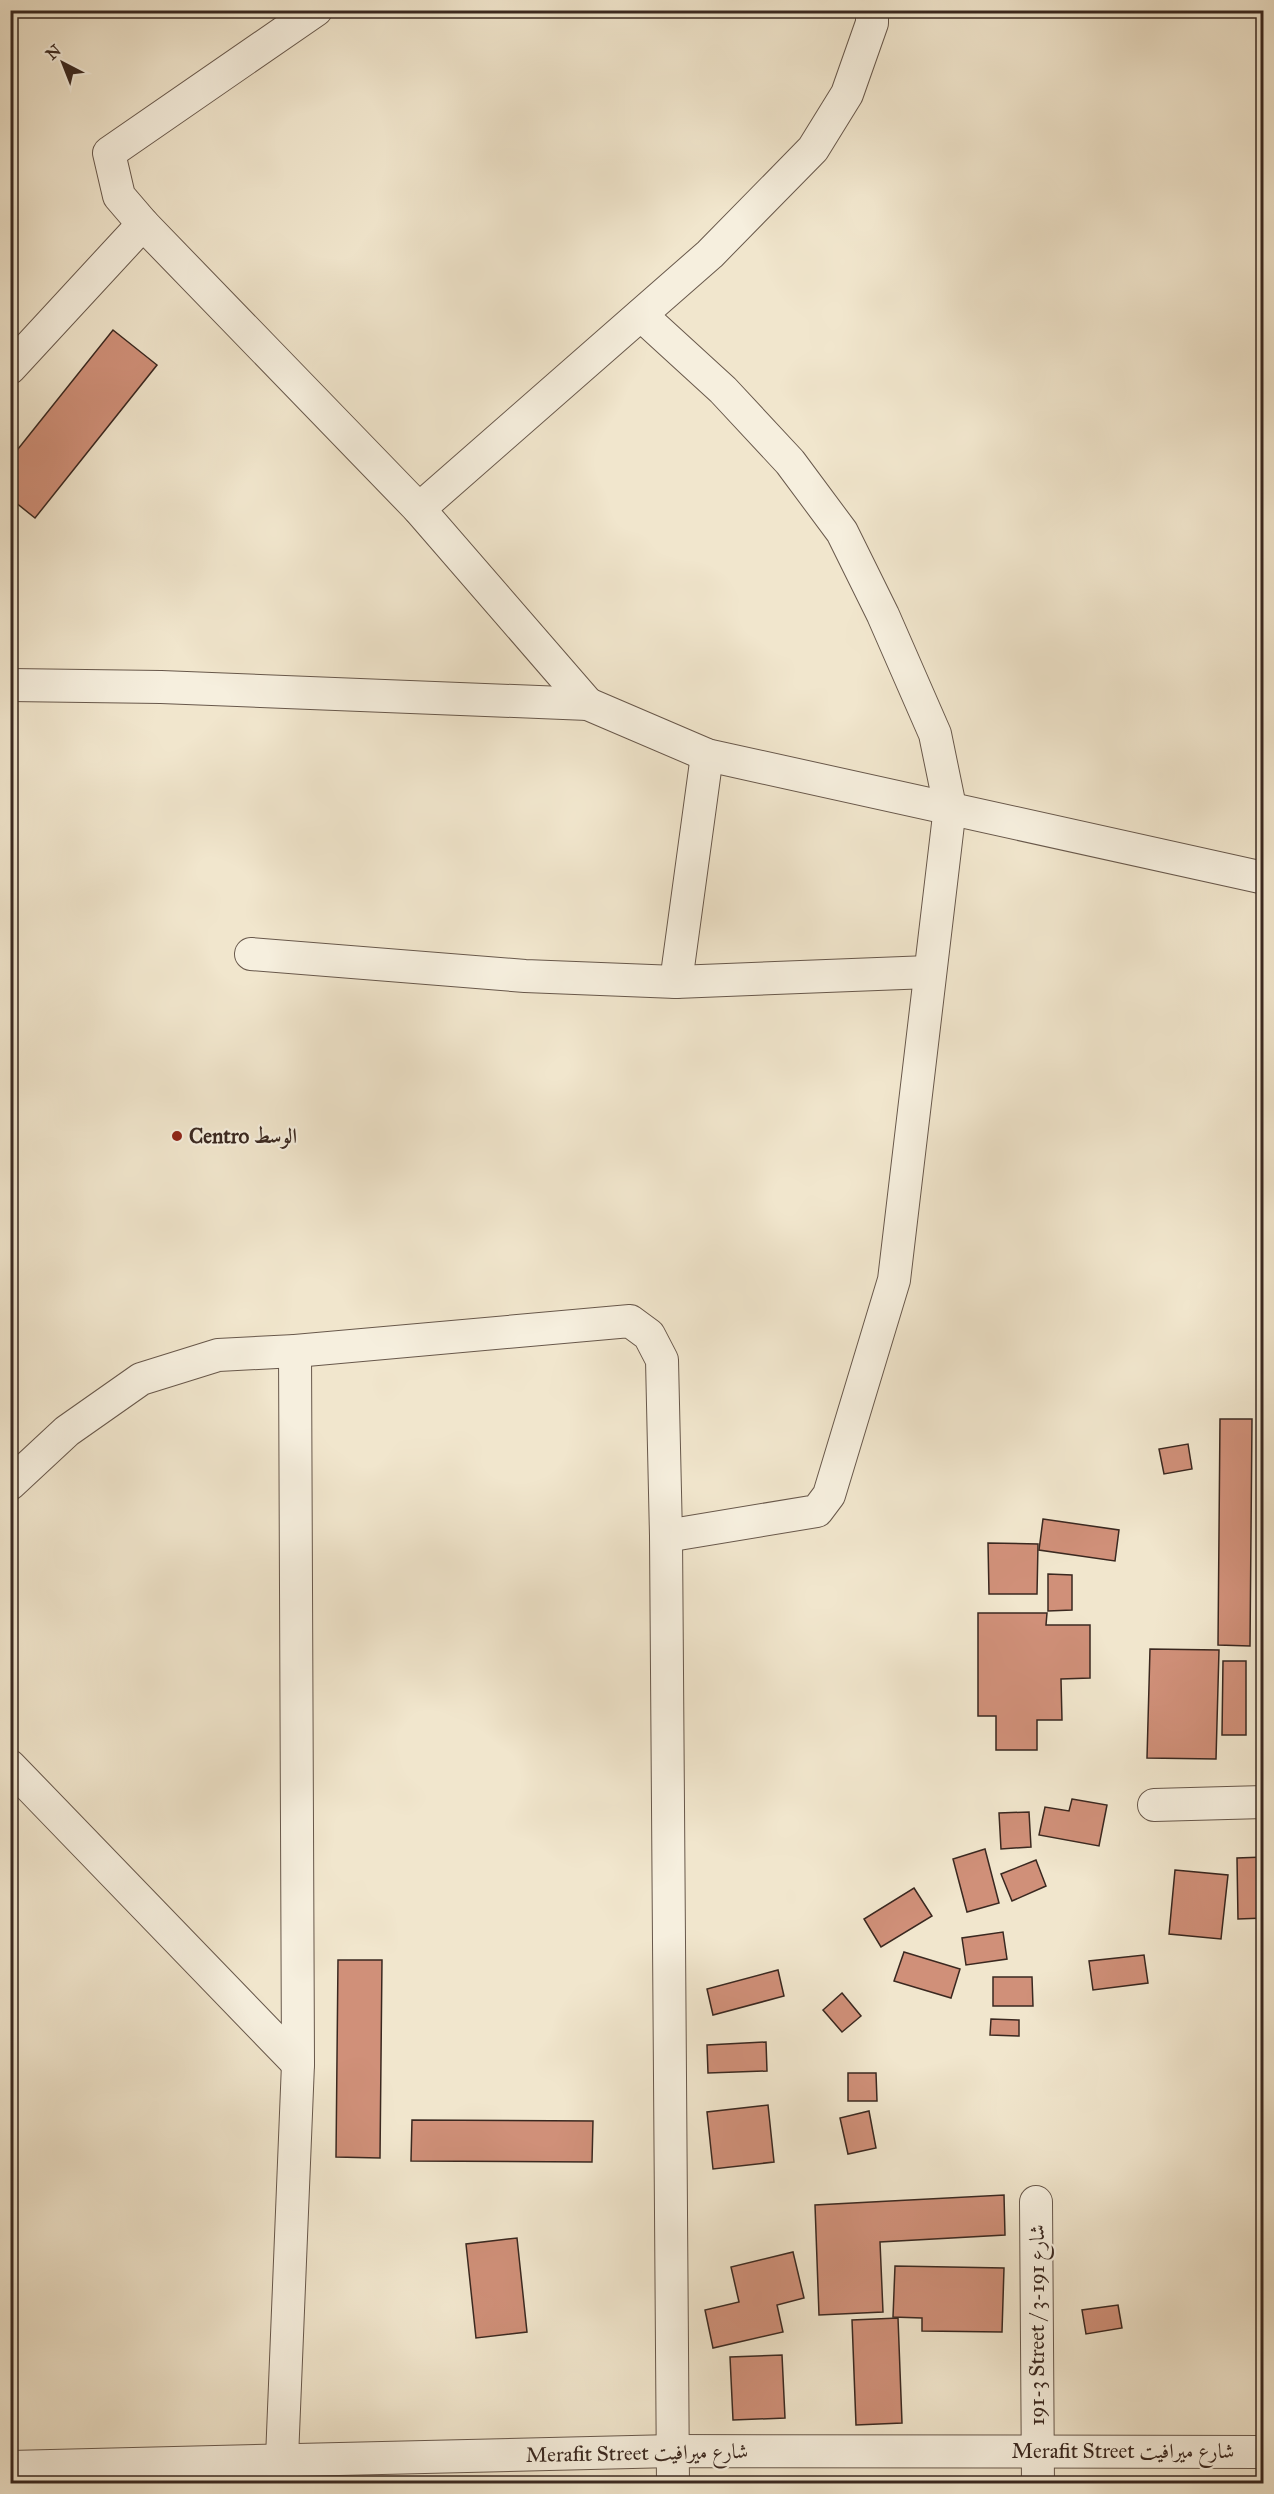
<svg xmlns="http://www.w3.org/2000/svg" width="1274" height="2494" viewBox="0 0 1274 2494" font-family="'IM FELL Great Primer',Amiri,serif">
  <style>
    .building { fill: #d09079; stroke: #3a2820; stroke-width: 1.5 }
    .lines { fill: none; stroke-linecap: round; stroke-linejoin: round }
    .minor-casing { stroke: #68584b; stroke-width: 34 }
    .minor { stroke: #f6efde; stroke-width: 32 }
    .poi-dot { fill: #8f2418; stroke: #f6efde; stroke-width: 2 }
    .labels { text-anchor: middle; stroke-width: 4.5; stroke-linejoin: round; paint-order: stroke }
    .poi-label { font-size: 21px; font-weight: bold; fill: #3a2820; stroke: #f6efde; text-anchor: start }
    .street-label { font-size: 21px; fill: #3a2820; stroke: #f6efde }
  </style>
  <rect width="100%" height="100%" fill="#f1e6cd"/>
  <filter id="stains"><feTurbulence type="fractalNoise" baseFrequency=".00333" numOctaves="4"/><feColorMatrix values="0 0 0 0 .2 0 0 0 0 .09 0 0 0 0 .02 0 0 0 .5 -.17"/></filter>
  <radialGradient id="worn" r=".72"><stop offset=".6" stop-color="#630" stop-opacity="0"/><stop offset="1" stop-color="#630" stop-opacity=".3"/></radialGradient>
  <g class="building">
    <path d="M113,330L157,365L35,518L10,498V459Z"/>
    <path d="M1220,1419H1252L1250,1646L1218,1645Z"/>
    <path d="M1188,1444L1192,1469L1164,1474L1159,1449Z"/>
    <path d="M1043,1519L1119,1530L1115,1561L1039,1550Z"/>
    <path d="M988,1543L1038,1544L1037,1594H989Z"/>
    <path d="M1048,1574L1072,1575V1610L1048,1611Z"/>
    <path d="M978,1613H1047L1046,1625H1090V1678L1061,1679L1062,1720H1037V1750H996V1716H978Z"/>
    <path d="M1150,1649L1219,1650L1216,1759L1147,1758Z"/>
    <path d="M1223,1661H1246V1735H1222Z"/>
    <path d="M1072,1799L1107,1805L1099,1846L1039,1835L1045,1807L1069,1811Z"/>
    <path d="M1029,1812L1031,1847L1001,1849L999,1813Z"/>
    <path d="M985,1849L999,1903L967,1912L953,1859Z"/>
    <path d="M1264,1857V1918L1238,1919L1237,1858Z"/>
    <path d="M1036,1860L1046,1886L1012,1901L1001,1874Z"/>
    <path d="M1175,1870L1228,1875L1221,1939L1169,1934Z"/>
    <path d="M914,1888L932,1916L881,1947L864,1919Z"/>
    <path d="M1003,1932L1007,1959L966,1965L962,1938Z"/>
    <path d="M904,1952L960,1969L951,1998L894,1981Z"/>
    <path d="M1144,1955L1148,1983L1093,1990L1089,1961Z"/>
    <path d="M338,1960H382L380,2158L336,2157Z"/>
    <path d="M778,1970L784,1996L713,2015L707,1989Z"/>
    <path d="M993,1977H1032L1033,2006H993Z"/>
    <path d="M842,1993L861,2016L842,2032L823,2010Z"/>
    <path d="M991,2019L1019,2020V2036L990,2035Z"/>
    <path d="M766,2042L767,2071L708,2073L707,2045Z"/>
    <path d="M848,2073H876L877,2101H848Z"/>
    <path d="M768,2105L774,2162L713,2169L707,2112Z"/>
    <path d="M869,2111L876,2148L848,2154L840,2118Z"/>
    <path d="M412,2120L593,2121L592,2162L411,2161Z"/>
    <path d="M1004,2195L1005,2235L880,2242L883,2312L819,2315L815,2205Z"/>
    <path d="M1258,2228H1264V2307H1260Z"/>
    <path d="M517,2238L527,2332L476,2338L466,2244Z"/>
    <path d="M793,2252L804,2298L777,2305L783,2332L713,2348L705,2310L739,2302L731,2267Z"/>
    <path d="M895,2266L1004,2268L1002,2332L922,2331V2318L893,2317Z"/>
    <path d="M1118,2305L1122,2328L1086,2334L1082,2310Z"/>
    <path d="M898,2318L902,2423L856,2425L852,2320Z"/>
    <path d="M782,2355L785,2418L733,2420L730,2357Z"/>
  </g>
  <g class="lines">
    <g class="minor-casing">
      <g id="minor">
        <path d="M143,224L119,196L109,153L316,10"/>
        <path d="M641,315L723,390L790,462L842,532L883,615L935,734L950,807L894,1280L829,1495L817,1511L666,1536"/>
        <path d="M10,368L143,224L419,509L588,704"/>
        <path d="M419,509L710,254L813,149L847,94L872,23V10"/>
        <path d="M10,685L161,687L588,704L707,755L1264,878"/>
        <path d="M251,954L525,976L676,982L929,972"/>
        <path d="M676,982L707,755"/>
        <path d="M10,1484L67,1431L141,1379L218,1355L295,1351L630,1321L649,1335L662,1360L666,1536L673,2484"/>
        <path d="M10,1766L298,2064"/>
        <path d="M1154,1805L1264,1802"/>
        <path d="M1036,2202L1038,2484"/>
        <path d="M10,2467L673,2451L1264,2452"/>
        <path d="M281,2483L298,2064L295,1351"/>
      </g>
    </g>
    <use href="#minor" class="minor"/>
  </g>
  <circle class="poi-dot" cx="177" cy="1136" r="6"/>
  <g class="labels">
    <g class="poi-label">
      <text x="189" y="1143">Centro الوسط</text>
    </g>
    <g class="street-label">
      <text transform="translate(1037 2325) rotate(-90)" y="7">191-3 Street / شارع 191-3</text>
      <text x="1123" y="2458">Merafit Street شارع ميرافيت</text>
      <text transform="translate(637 2453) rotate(-1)" y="7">Merafit Street شارع ميرافيت</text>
    </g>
  </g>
  <rect width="1274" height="2494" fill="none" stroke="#f1e6cd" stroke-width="36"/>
  <rect x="12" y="12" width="1250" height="2470" fill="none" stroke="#3a2820" stroke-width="3"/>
  <rect x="18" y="18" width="1238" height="2458" fill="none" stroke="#3a2820" stroke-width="1.5"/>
  <g transform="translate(63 63) rotate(318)" stroke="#f6efde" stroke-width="4.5" paint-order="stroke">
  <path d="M0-4.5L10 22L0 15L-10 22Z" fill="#3a2820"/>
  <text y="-9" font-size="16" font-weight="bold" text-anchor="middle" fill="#3a2820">N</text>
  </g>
  <rect width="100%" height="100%" filter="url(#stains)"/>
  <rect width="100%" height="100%" fill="url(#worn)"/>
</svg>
